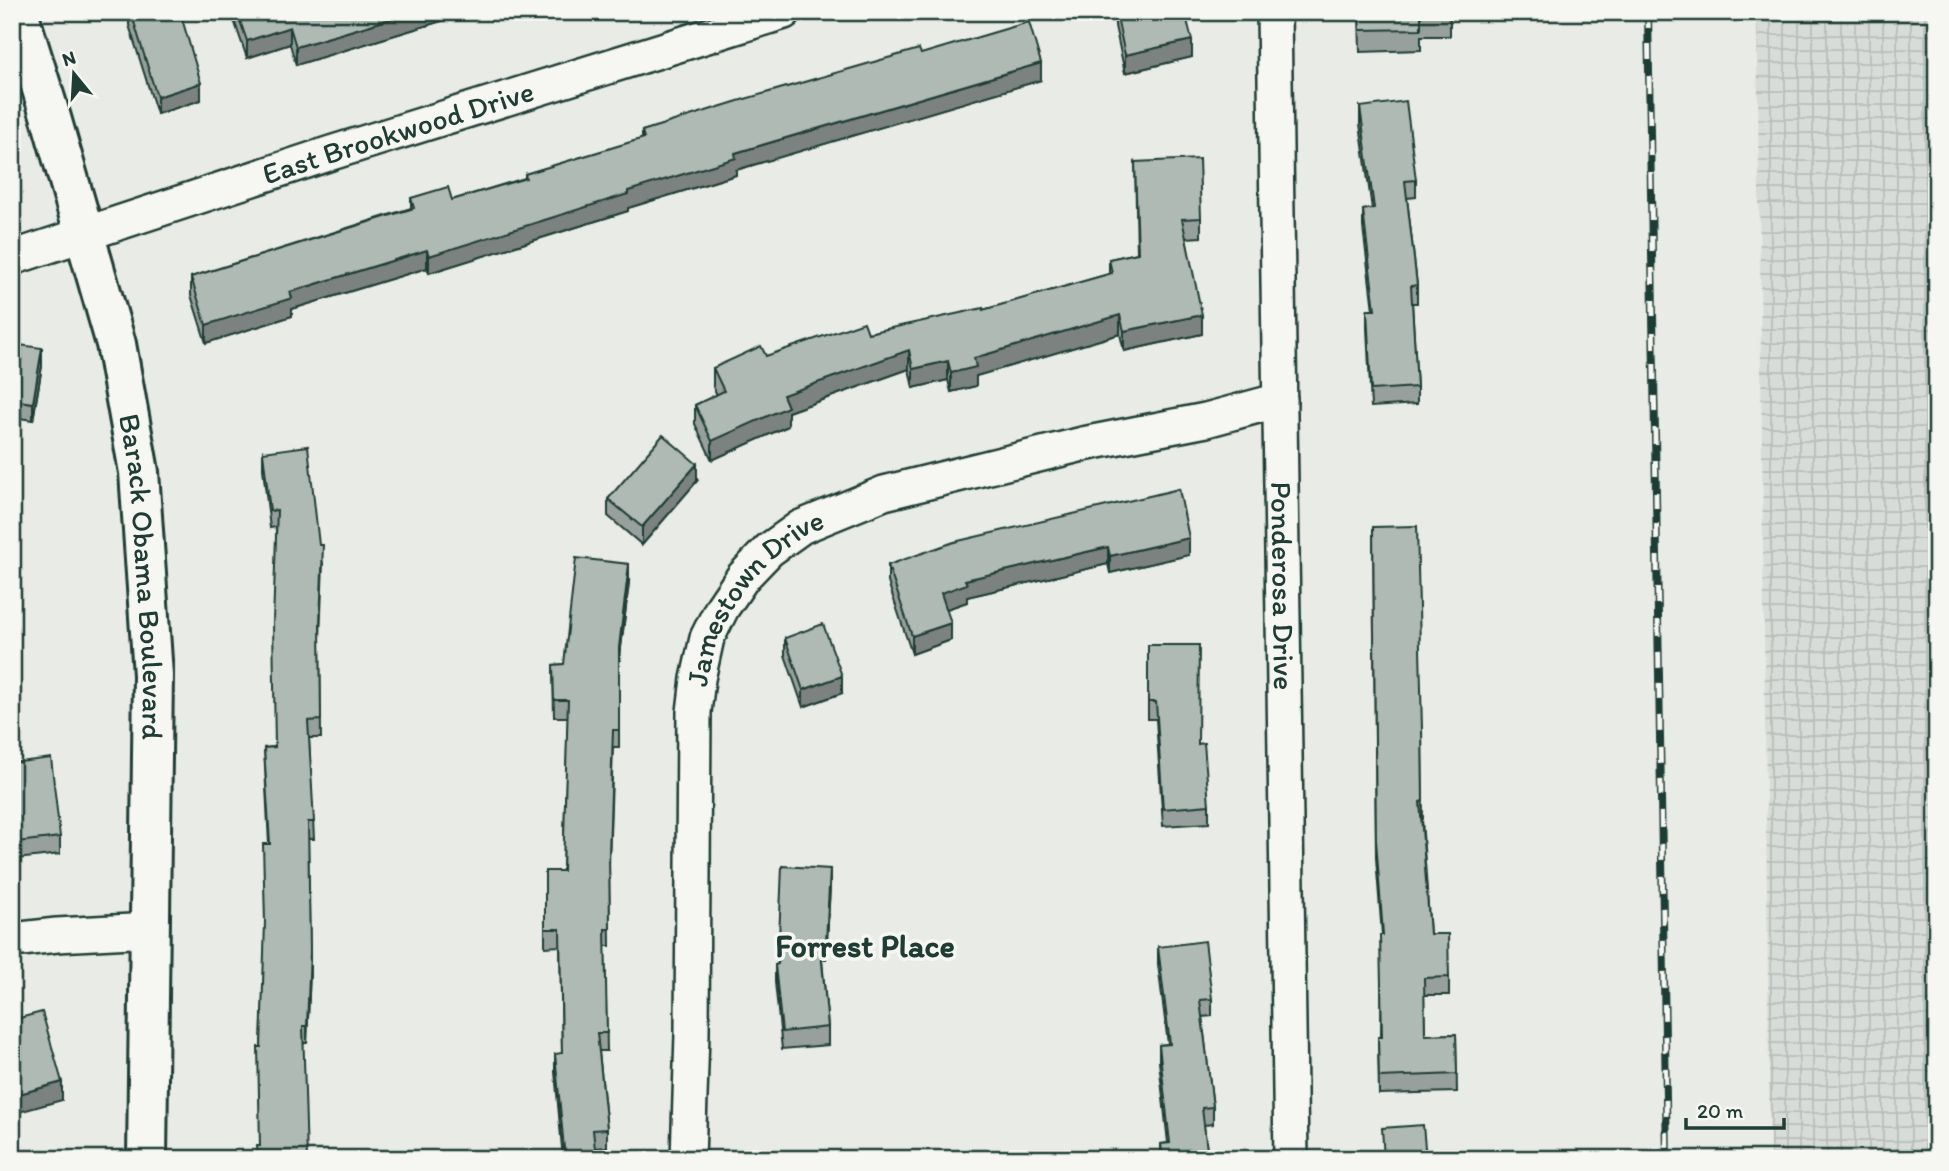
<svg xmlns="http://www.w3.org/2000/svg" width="1949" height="1171" viewBox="0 0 1949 1171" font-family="Itim,sans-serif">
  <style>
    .industrial { fill: url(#industrial-grid) }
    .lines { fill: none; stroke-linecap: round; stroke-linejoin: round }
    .street-casing { stroke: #1f3d34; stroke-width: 38 }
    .secondary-casing { stroke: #1f3d34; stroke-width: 44 }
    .street { stroke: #f6f6f2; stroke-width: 33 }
    .secondary { stroke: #f6f6f2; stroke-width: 38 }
    .rail-casing { stroke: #1f3d34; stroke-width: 8 }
    .rail { stroke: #f6f6f2; stroke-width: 5; stroke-dasharray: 16; stroke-linecap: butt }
    .wall { fill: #97a09c; stroke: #1f3d34; stroke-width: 2 }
    .shaded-wall { fill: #7b827f; stroke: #1f3d34; stroke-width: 2 }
    .building { fill: #b0bab5; stroke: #1f3d34; stroke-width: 2 }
    .labels { text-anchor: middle; stroke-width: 7; stroke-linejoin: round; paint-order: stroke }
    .street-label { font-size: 30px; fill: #1f3d34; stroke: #f6f6f2 }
    .neighbourhood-label { font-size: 32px; font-weight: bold; fill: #1f3d34; stroke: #f6f6f2 }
  </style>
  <defs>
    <pattern id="industrial-grid" width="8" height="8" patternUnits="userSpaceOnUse" patternTransform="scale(1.75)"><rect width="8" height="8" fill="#d8dcd8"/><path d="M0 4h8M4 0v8" fill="none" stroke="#b9beba"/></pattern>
  </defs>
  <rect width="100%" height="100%" fill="#e9ebe7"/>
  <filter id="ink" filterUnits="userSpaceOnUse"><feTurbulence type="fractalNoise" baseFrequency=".0143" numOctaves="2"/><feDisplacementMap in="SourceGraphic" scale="14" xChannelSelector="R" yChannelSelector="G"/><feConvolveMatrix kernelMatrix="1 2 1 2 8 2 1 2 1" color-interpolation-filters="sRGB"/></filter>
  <g filter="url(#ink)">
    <path class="industrial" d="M1757,12H1937V1159H1770Z"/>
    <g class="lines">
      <g class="street-casing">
        <g id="street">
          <path id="s1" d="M1274,12L1291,1159"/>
          <path id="s2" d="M12,258L331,153L784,12"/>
          <path d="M12,940L57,935L150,930"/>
          <path id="s3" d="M688,1159L692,1034L694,712L698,679L707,638L722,608L743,577L769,550L801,527L884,493L1083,444L1206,420L1280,400"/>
        </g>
      </g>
      <g class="secondary-casing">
        <g id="secondary">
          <path id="s4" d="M18,12L51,118L116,344L139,472L153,675L147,1159"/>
        </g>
      </g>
      <use href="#street" class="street"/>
      <use href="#secondary" class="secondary"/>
      <g class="rail-casing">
        <path id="rail" d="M1648,12L1667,1159"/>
      </g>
      <use href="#rail" class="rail"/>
    </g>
    <g class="wall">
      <path d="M129,12H180L201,100L157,114L129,25Z"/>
      <path d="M234,12H445V20L296,65L290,44L247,58L234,20Z"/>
      <path d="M1115,12H1185L1192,57L1125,73L1115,26Z"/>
      <path d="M1359,12H1450V36H1421V50L1360,52Z"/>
      <path d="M921,54L1041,80L736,170V175L628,208V211L429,273L427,268L292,309V316L206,343L191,295V277L411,208V198L452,200L525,178V174L642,139V131Z"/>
      <path d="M1360,107L1416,180V197L1407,198L1417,285V303H1412L1417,387V404L1371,407L1367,328V310H1373L1363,227V210L1372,209L1360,124Z"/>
      <path d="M1135,162L1201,218V237L1186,238L1202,334L1124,351L1120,334L976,376V386L951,392L948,380L913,388L909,369L788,412V426L712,460L695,424V405L717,395L713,387V368L868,333L983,310L1109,274V259L1137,253Z"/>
      <path d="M12,344L42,366L33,420L12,417Z"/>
      <path d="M263,452L319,545L323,563L320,638L321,738H309L314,839H308L310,969L307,1043H304L260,1146L261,1047L269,844L264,748L275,747L276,527L270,528L263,469Z"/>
      <path d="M697,481L642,545L608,516V499Z"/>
      <path d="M1179,489L1189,555L1110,573L1108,564L967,597V602L946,609L951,640L912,654L888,582V565Z"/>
      <path d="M1373,527L1422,730L1423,819H1422L1430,934L1449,977V995H1424L1425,1035L1456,1034L1457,1092L1379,1094L1378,1037H1381L1382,935L1376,858Z"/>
      <path d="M629,582L619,663V747H613L609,865L610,946H605L607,1051H599L607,1129V1147L595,1148L596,1159H563L555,1072V1054H562L560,946L545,947V871H563L568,717H554L553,665L564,664Z"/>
      <path d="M785,638L842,693L803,707L785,655Z"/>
      <path d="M1148,645L1209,805V823L1163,826L1156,719H1148Z"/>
      <path d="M12,763L60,837V854L17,859L12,817Z"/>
      <path d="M830,886L826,959H822L828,1027V1045L782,1049L775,982V965L778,964Z"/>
      <path d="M1158,947L1212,999V1016L1202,1017L1213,1107V1124L1204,1125L1208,1159H1161V1144L1168,1143L1159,1062V1045L1168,1044L1158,964Z"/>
    </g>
    <g class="shaded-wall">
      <path d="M414,12H445V20L296,65V47Z"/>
      <path d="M290,27V44L247,58V41Z"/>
      <path d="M1192,40V57L1125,73V55Z"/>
      <path d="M1041,63V80L736,170V175L628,208V211L429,273V256L628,191L735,153Z"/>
      <path d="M201,83V100L157,114V97Z"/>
      <path d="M427,250V268L292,309V316L206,343V325L290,292Z"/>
      <path d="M1120,315V334L976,376V386L951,392V373L974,358Z"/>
      <path d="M1202,315V334L1124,351V331Z"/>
      <path d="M42,348V366L33,420V403Z"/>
      <path d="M909,350V369L788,412V426L712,460V441L783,395Z"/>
      <path d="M948,361V380L913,388V369Z"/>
      <path d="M697,464V481L642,545V527Z"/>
      <path d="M1189,538V555L1110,573V556Z"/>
      <path d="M1108,547V564L967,597V602L941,611V593L965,580Z"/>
      <path d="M629,564V582L619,665V647Z"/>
      <path d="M951,623V640L912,654V636Z"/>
      <path d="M842,676V693L803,707V690Z"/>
      <path d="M830,869V886L826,959V942Z"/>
      <path d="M310,951V969L307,1043V1026Z"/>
      <path d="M62,1082V1100L12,1114V1096Z"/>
    </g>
    <g class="building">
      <path d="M131,12H180L201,83L157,97Z"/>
      <path d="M237,12H414L296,47L290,27L247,41Z"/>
      <path d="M1116,12H1185L1192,40L1125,55Z"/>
      <path d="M1359,12H1450V14L1421,15V29L1360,30Z"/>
      <path d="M1029,22L1041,63L735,153L736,158L628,191V194L429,256L427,250L290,292L292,298L206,325L191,277L414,208L411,198L448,187L452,200L526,178L525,174L644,138L642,131L738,101L919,49L921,54Z"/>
      <path d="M1406,101L1416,180L1405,181L1417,285L1411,286L1417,387L1371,390L1367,310H1375L1363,210L1374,208L1360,107Z"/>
      <path d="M1199,159L1201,218L1182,219L1202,315L1124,331L1120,315L974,358L976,367L951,373L948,361L913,369L909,350L783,395L788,407L712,441L695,405L724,391L713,368L761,346L766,356L864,322L868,333L983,308V310L1112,273L1109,259L1138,253L1135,162Z"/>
      <path d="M12,344L42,348L33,403L12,400Z"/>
      <path d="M663,435L697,464L642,527L608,499Z"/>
      <path d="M308,446L319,545H323L320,624L321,720L308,721L314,822H308L310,951L307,1026H303L307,1159H258L257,1146H260L258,1047H261L265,922L263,844H270L264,748L275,747L273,622L277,510L270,511L263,452Z"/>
      <path d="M1179,489L1189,538L1110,556L1108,547L965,580L967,584L941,593L951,623L912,636L888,565L954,542Z"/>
      <path d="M1417,526L1422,730L1423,801L1420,802L1430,934H1448L1449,977L1424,978L1425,1035L1456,1034L1457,1074L1379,1077L1378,1037H1382L1380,935H1383L1376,840L1373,527Z"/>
      <path d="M576,558L629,564L619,647V730H613L609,854L610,929H605L607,1033H597L607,1129L593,1130L596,1159H565L555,1054L562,1053L560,929H545V871H563L568,700H554L553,665L564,664Z"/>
      <path d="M823,624L842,676L803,690L785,638Z"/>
      <path d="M1148,645H1199L1198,744L1204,743L1209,805L1163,809L1156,702H1148Z"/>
      <path d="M51,758L60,837L17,842L12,799V763Z"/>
      <path d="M782,866L830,869L826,942L820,941L828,1027L782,1032L775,965L778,964Z"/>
      <path d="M1205,941L1212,999L1200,1000L1213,1107L1202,1108L1208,1159H1163L1161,1144L1170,1143L1159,1045L1170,1044L1158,947Z"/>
      <path d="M42,1012L62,1082L12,1096V1020Z"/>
      <path d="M1423,1125L1426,1159H1384L1382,1128Z"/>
      <path d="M774,1157L842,1158L774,1159Z"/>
    </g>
  </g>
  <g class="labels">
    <g class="street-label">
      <text dy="10" stroke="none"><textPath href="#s2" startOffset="406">East Brookwood Drive</textPath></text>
      <text dy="10" stroke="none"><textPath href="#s4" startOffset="581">Barack Obama Boulevard</textPath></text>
      <text dy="10" stroke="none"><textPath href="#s1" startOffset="574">Ponderosa Drive</textPath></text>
      <text dy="10" stroke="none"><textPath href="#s3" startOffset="583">Jamestown Drive</textPath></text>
    </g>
    <g class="neighbourhood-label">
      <text x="865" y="957">Forrest Place</text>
    </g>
  </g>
  <rect width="1949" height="1171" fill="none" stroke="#f6f6f2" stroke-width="42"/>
  <rect x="21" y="21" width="1907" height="1129" fill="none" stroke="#1f3d34" stroke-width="2.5" filter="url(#ink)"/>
  <g transform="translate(74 74) rotate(342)" stroke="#f6f6f2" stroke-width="5" paint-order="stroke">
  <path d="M0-5L12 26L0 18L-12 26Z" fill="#1f3d34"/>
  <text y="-10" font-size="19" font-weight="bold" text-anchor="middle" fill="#1f3d34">N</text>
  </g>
  <path d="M1686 1118v10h98v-10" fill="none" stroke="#1f3d34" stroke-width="3.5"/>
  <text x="1697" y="1118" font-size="21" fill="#1f3d34" stroke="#f6f6f2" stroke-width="5" paint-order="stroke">20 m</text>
</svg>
